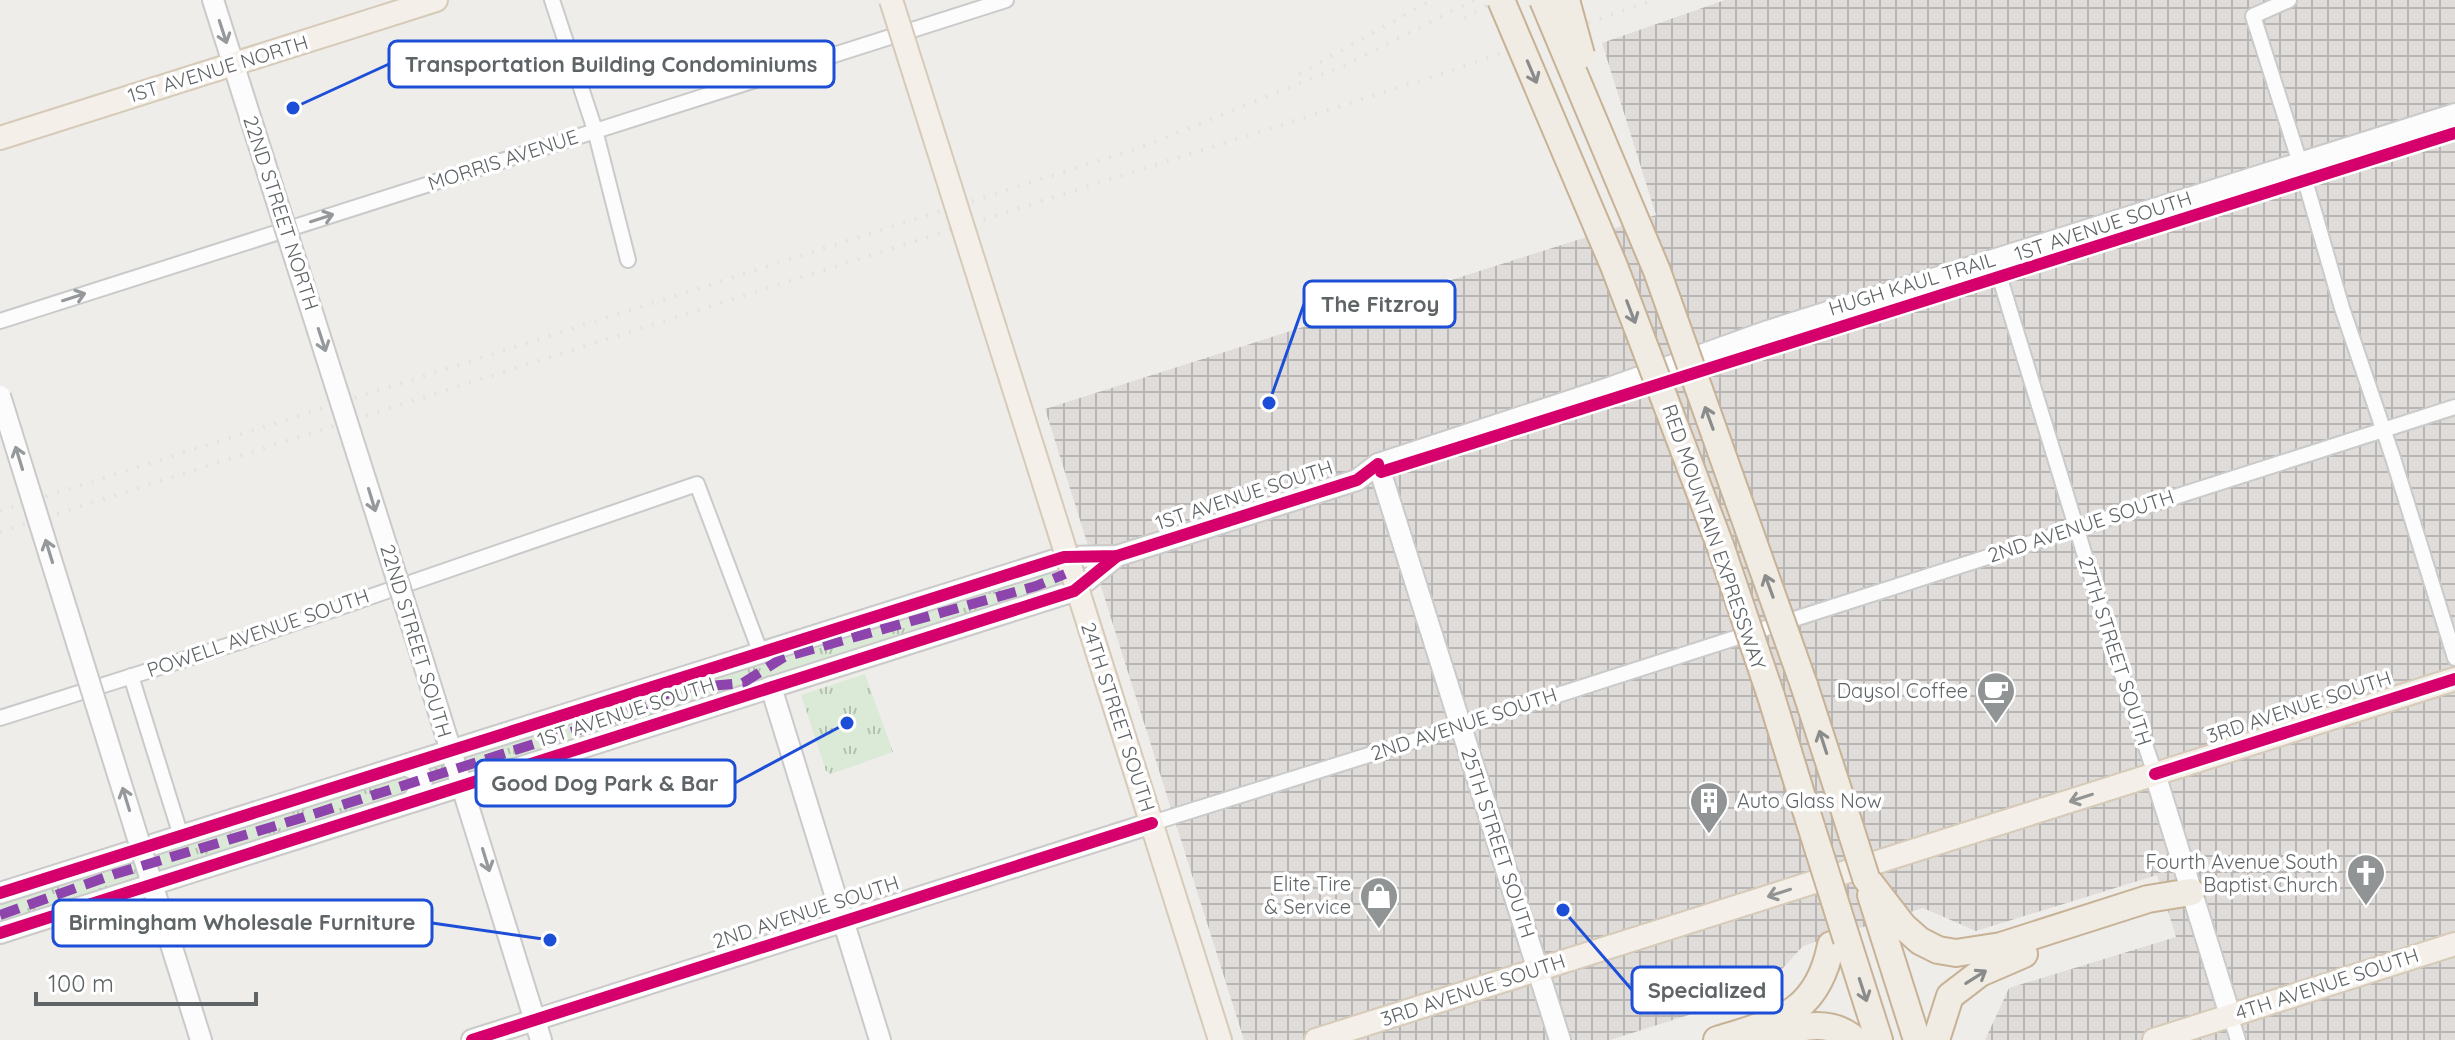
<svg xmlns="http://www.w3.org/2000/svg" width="2455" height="1040" viewBox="0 0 2455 1040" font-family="Quicksand,sans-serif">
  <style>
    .industrial { fill: url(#industrial-grid) }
    .park { fill: url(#park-tufts) }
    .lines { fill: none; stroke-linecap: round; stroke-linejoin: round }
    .street-casing { stroke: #c9caca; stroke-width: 18 }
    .secondary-casing { stroke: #c9cac9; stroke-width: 24 }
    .primary-casing { stroke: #d6cab8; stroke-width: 26 }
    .highway-casing { stroke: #c7b296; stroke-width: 30 }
    .street { stroke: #fdfcfc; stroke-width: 14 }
    .secondary { stroke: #fdfcfc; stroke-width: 20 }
    .primary { stroke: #f4f0e9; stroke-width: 22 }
    .highway { stroke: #f0ebe3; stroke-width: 26 }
    .rail { stroke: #e3e3e2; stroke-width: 4; stroke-dasharray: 2 10; stroke-linecap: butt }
    .secondary-bridge-casing { stroke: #c9cac9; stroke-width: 24; stroke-linecap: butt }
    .primary-bridge-casing { stroke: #d6cab8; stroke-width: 26; stroke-linecap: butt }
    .highway-bridge-casing { stroke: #c7b296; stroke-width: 30; stroke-linecap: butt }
    .secondary-bridge { stroke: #fdfcfc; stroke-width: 20 }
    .primary-bridge { stroke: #f4f0e9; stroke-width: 22 }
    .highway-bridge { stroke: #f0ebe3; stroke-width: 26 }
    .quiet { stroke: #8e44ad; stroke-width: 10; stroke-dasharray: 20 10; stroke-linecap: butt }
    .cycleway-casing { stroke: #fff; stroke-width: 17 }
    .cycleway { stroke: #d6006c; stroke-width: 12 }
    .oneway { stroke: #96999b }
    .oneway2 { stroke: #8a8c8c }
    .oneway3 { stroke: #939594 }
    .labels { text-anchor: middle; stroke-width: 7; stroke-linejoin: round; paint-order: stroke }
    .street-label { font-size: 20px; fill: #5f6467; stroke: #fff }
    .poi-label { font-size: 20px; fill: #5f6467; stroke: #fff; text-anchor: end }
    .leader { fill: none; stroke: #1d4ed8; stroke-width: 3 }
    .callout-dot { fill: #1d4ed8; stroke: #fff; stroke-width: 3 }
    .callout { fill: #fff; stroke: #1d4ed8; stroke-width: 3 }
    .callout-label { font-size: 22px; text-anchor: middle; font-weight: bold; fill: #5f6467 }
  </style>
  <defs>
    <pattern id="industrial-grid" width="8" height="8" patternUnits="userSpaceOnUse" patternTransform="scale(2)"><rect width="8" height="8" fill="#dfdcda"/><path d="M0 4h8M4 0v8" fill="none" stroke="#b8b6b5"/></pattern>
    <pattern id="park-tufts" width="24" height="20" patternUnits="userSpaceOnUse" patternTransform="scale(2)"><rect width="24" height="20" fill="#daead6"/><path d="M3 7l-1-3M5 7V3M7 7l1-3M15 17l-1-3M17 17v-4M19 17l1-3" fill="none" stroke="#b4c1b1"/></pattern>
  </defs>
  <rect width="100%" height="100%" fill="#efedea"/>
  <path class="industrial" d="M1725,0H2455V1040H1985L2009,988L2176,937L2157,875L1976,931L1923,908L1803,946L1761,992L1610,1040H1244L1045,409L1656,215L1602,43Z"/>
  <g class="park">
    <path d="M1096,563L1071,583L0,922V901L1046,569Z"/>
    <path d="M865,674L893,752L831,774L826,771L801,695Z"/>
  </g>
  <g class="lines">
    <g class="street-casing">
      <g id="street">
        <path d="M552,0L595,130L628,260"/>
        <path d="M2289,0L2253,16L2300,163L2342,308L2393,458L2455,658"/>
        <path d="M1995,262L2115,654L2155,774"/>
        <path d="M0,321L1006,0"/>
        <path d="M131,676L181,836"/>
        <path d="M0,718L236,643L697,484L760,651"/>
        <path d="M1152,823L1461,726L2455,407"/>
        <path d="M2230,1015L2238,1040"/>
      </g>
    </g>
    <g class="secondary-casing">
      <g id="secondary">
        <path d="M213,0L272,186"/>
        <path d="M1378,464L1560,1040"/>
        <path d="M417,642L541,1040"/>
        <path d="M771,687L880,1040"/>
        <path d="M406,765C428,775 424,782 413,801"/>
        <path d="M2155,774L2230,1015"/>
        <path d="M149,874L201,1040"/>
        <path d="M0,893L1064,557L1117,556L1357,480L1378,464L1612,387L1768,331L2455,114"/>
        <path d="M0,933L1074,591L1117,556"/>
        <path d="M472,1040L1152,823"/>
      </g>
    </g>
    <g class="primary-casing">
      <g id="primary">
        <path d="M0,138L436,0"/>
        <path d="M1079,594L1220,1040"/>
        <path d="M1316,1040L2455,679"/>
        <path d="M2154,1040L2455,944"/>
      </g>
    </g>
    <g class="highway-casing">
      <g id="highway">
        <path d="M1804,685L1841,799"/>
        <path d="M1771,696L1806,810"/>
        <path d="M1866,878L1903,926L1920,941L1938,950L1956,953L2001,946L2148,899L2191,892"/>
        <path d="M1871,895L1917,1040"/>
        <path d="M1847,940L1879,1040"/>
        <path d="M1766,1038C1795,1027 1830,1017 1855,1040"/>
        <path d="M1717,1040C1778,1021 1817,1015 1831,945"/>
        <path d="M1936,1040L1950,996L1980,973L2024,954"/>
      </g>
    </g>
    <use href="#street" class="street"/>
    <use href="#secondary" class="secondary"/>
    <use href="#primary" class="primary"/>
    <use href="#highway" class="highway"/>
    <g class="rail">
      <path d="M1464,18L1497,0"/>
      <path d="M1299,74L1432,0"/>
      <path d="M0,511L1142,147L1345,65L1474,0"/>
      <path d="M0,532L1432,77L1654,0"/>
    </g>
    <g class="secondary-bridge-casing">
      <g id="secondary-bridge">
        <path d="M272,186L417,642"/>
        <path d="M0,396L149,874"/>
      </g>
    </g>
    <g class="primary-bridge-casing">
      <path id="primary-bridge" d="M891,0L1079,594"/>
    </g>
    <g class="highway-bridge-casing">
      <g id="highway-bridge">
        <path d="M1501,0L1614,266L1720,545L1771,696"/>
        <path d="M1543,0L1657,271L1804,685"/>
        <path d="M1566,0L1581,55"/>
        <path d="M1841,799L1866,878"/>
        <path d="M1806,810L1847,940"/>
      </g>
    </g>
    <use href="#secondary-bridge" class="secondary-bridge"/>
    <use href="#primary-bridge" class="primary-bridge"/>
    <use href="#highway-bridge" class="highway-bridge"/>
    <path class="quiet" d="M0,915L115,874L298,819L619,717L677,689L743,683L784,657L1036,586L1065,574"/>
    <g class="cycleway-casing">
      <g id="cycleway">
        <path d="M1381,472L2455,133"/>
        <path d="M2155,774L2455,679"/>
        <path d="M0,893L1064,557L1117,556L1357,480L1378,464"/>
        <path d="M0,933L1074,591L1117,556"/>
        <path d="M472,1040L1152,823"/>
      </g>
    </g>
    <use href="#cycleway" class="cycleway"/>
  </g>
  <defs><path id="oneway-shaft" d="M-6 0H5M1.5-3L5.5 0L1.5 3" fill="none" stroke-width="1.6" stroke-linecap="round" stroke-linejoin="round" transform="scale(2)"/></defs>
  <g class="oneway">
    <use href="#oneway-shaft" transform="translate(223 32) rotate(72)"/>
    <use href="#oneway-shaft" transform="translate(322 218) rotate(-18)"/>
    <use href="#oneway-shaft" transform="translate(74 297) rotate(-18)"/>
    <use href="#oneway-shaft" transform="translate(322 340) rotate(72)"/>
    <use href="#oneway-shaft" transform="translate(19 458) rotate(-107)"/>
    <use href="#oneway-shaft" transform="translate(372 500) rotate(73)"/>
    <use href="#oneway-shaft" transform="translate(49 551) rotate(-107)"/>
    <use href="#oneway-shaft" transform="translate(126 799) rotate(-107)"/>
    <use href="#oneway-shaft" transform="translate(486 860) rotate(73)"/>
  </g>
  <g class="oneway2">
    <use href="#oneway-shaft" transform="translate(1532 72) rotate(67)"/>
    <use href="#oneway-shaft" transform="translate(1631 312) rotate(69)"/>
    <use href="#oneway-shaft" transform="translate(1709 418) rotate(-110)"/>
    <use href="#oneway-shaft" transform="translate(1769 586) rotate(-110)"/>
    <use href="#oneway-shaft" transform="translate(1823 742) rotate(-108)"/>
    <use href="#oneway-shaft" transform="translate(1976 977) rotate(-32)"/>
    <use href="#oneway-shaft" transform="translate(1863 990) rotate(72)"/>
  </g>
  <g class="oneway3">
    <use href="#oneway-shaft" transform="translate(2081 798) rotate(162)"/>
    <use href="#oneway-shaft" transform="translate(1779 893) rotate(162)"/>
  </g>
  <defs>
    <g id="cafe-pin" transform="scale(2)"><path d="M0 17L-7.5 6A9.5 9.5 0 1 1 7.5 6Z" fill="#919495" stroke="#fff"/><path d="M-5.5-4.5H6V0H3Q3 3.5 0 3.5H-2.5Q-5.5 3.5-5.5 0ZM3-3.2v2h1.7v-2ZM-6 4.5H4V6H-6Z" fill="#fff"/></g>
    <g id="building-pin" transform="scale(2)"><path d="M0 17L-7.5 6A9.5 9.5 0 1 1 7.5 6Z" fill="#919495" stroke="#fff"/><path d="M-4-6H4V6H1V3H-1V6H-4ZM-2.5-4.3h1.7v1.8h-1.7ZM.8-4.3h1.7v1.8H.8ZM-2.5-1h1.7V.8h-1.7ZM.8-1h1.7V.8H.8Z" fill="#fff"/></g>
    <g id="church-pin" transform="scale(2)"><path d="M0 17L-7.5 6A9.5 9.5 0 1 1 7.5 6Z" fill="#919495" stroke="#fff"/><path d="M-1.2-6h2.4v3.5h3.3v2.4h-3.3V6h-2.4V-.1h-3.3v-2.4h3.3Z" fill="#fff"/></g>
    <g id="shop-pin" transform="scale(2)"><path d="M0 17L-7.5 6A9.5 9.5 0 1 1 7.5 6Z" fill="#919495" stroke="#fff"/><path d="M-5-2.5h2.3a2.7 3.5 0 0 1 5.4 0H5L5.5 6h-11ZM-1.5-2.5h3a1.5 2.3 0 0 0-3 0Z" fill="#fff"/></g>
  </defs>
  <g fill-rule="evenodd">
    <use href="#cafe-pin" x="1996" y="691"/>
    <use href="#building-pin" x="1709" y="801"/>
    <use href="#church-pin" x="2366" y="873"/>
    <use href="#shop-pin" x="1379" y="896"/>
  </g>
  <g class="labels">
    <g class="street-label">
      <text transform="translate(218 69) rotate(-17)" y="7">1ST AVENUE NORTH</text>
      <text transform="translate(503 160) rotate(-18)" y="7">MORRIS AVENUE</text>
      <text transform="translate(281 213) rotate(72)" y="7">22ND STREET NORTH</text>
      <text transform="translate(2103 226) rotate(-18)" y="7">1ST AVENUE SOUTH</text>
      <text transform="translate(1912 284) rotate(-17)" y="7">HUGH KAUL TRAIL</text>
      <text transform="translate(1244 495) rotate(-18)" y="7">1ST AVENUE SOUTH</text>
      <text transform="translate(2081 526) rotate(-18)" y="7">2ND AVENUE SOUTH</text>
      <text transform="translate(1714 537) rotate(71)" y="7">RED MOUNTAIN EXPRESSWAY</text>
      <text transform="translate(258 633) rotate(-19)" y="7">POWELL AVENUE SOUTH</text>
      <text transform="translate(416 641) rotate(73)" y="7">22ND STREET SOUTH</text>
      <text transform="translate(2115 651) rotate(72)" y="7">27TH STREET SOUTH</text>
      <text transform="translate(2299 707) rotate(-18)" y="7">3RD AVENUE SOUTH</text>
      <text transform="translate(626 712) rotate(-18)" y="7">1ST AVENUE SOUTH</text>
      <text transform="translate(1118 717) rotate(72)" y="7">24TH STREET SOUTH</text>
      <text transform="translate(1464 724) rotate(-18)" y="7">2ND AVENUE SOUTH</text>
      <text transform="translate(1498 843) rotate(72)" y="7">25TH STREET SOUTH</text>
      <text transform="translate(806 912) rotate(-18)" y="7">2ND AVENUE SOUTH</text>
      <text transform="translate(2327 984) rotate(-18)" y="7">4TH AVENUE SOUTH</text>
      <text transform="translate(1473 990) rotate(-18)" y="7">3RD AVENUE SOUTH</text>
    </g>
    <g class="poi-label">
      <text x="1968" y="698">Daysol Coffee</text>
      <text x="1737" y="808" text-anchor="start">Auto Glass Now</text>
      <text x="2338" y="869">Fourth Avenue South<tspan x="2338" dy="23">Baptist Church</tspan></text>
      <text x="1351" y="891">Elite Tire<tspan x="1351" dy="23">&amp; Service</tspan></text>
    </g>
  </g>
  <path class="leader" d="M293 108L389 64M1269 403L1304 304M847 723L735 783M550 940L432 923M1563 910L1632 990"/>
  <g class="callout-dot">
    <circle cx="293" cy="108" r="8"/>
    <circle cx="1269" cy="403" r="8"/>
    <circle cx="847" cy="723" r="8"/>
    <circle cx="550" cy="940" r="8"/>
    <circle cx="1563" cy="910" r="8"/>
  </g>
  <g class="callout">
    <rect x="389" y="41" width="445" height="46" rx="8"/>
    <rect x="1304" y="281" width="151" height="46" rx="8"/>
    <rect x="476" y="760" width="259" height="46" rx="8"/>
    <rect x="53" y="900" width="379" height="46" rx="8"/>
    <rect x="1632" y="967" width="150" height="46" rx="8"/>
  </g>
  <g class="callout-label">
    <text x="611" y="72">Transportation Building Condominiums</text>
    <text x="1380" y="312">The Fitzroy</text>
    <text x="605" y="791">Good Dog Park &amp; Bar</text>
    <text x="242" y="930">Birmingham Wholesale Furniture</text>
    <text x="1707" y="998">Specialized</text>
  </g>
  <path d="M36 992v12h220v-12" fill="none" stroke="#5f6467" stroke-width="4"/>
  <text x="48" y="992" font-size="24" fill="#5f6467" stroke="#ffffff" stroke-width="6" paint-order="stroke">100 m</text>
</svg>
